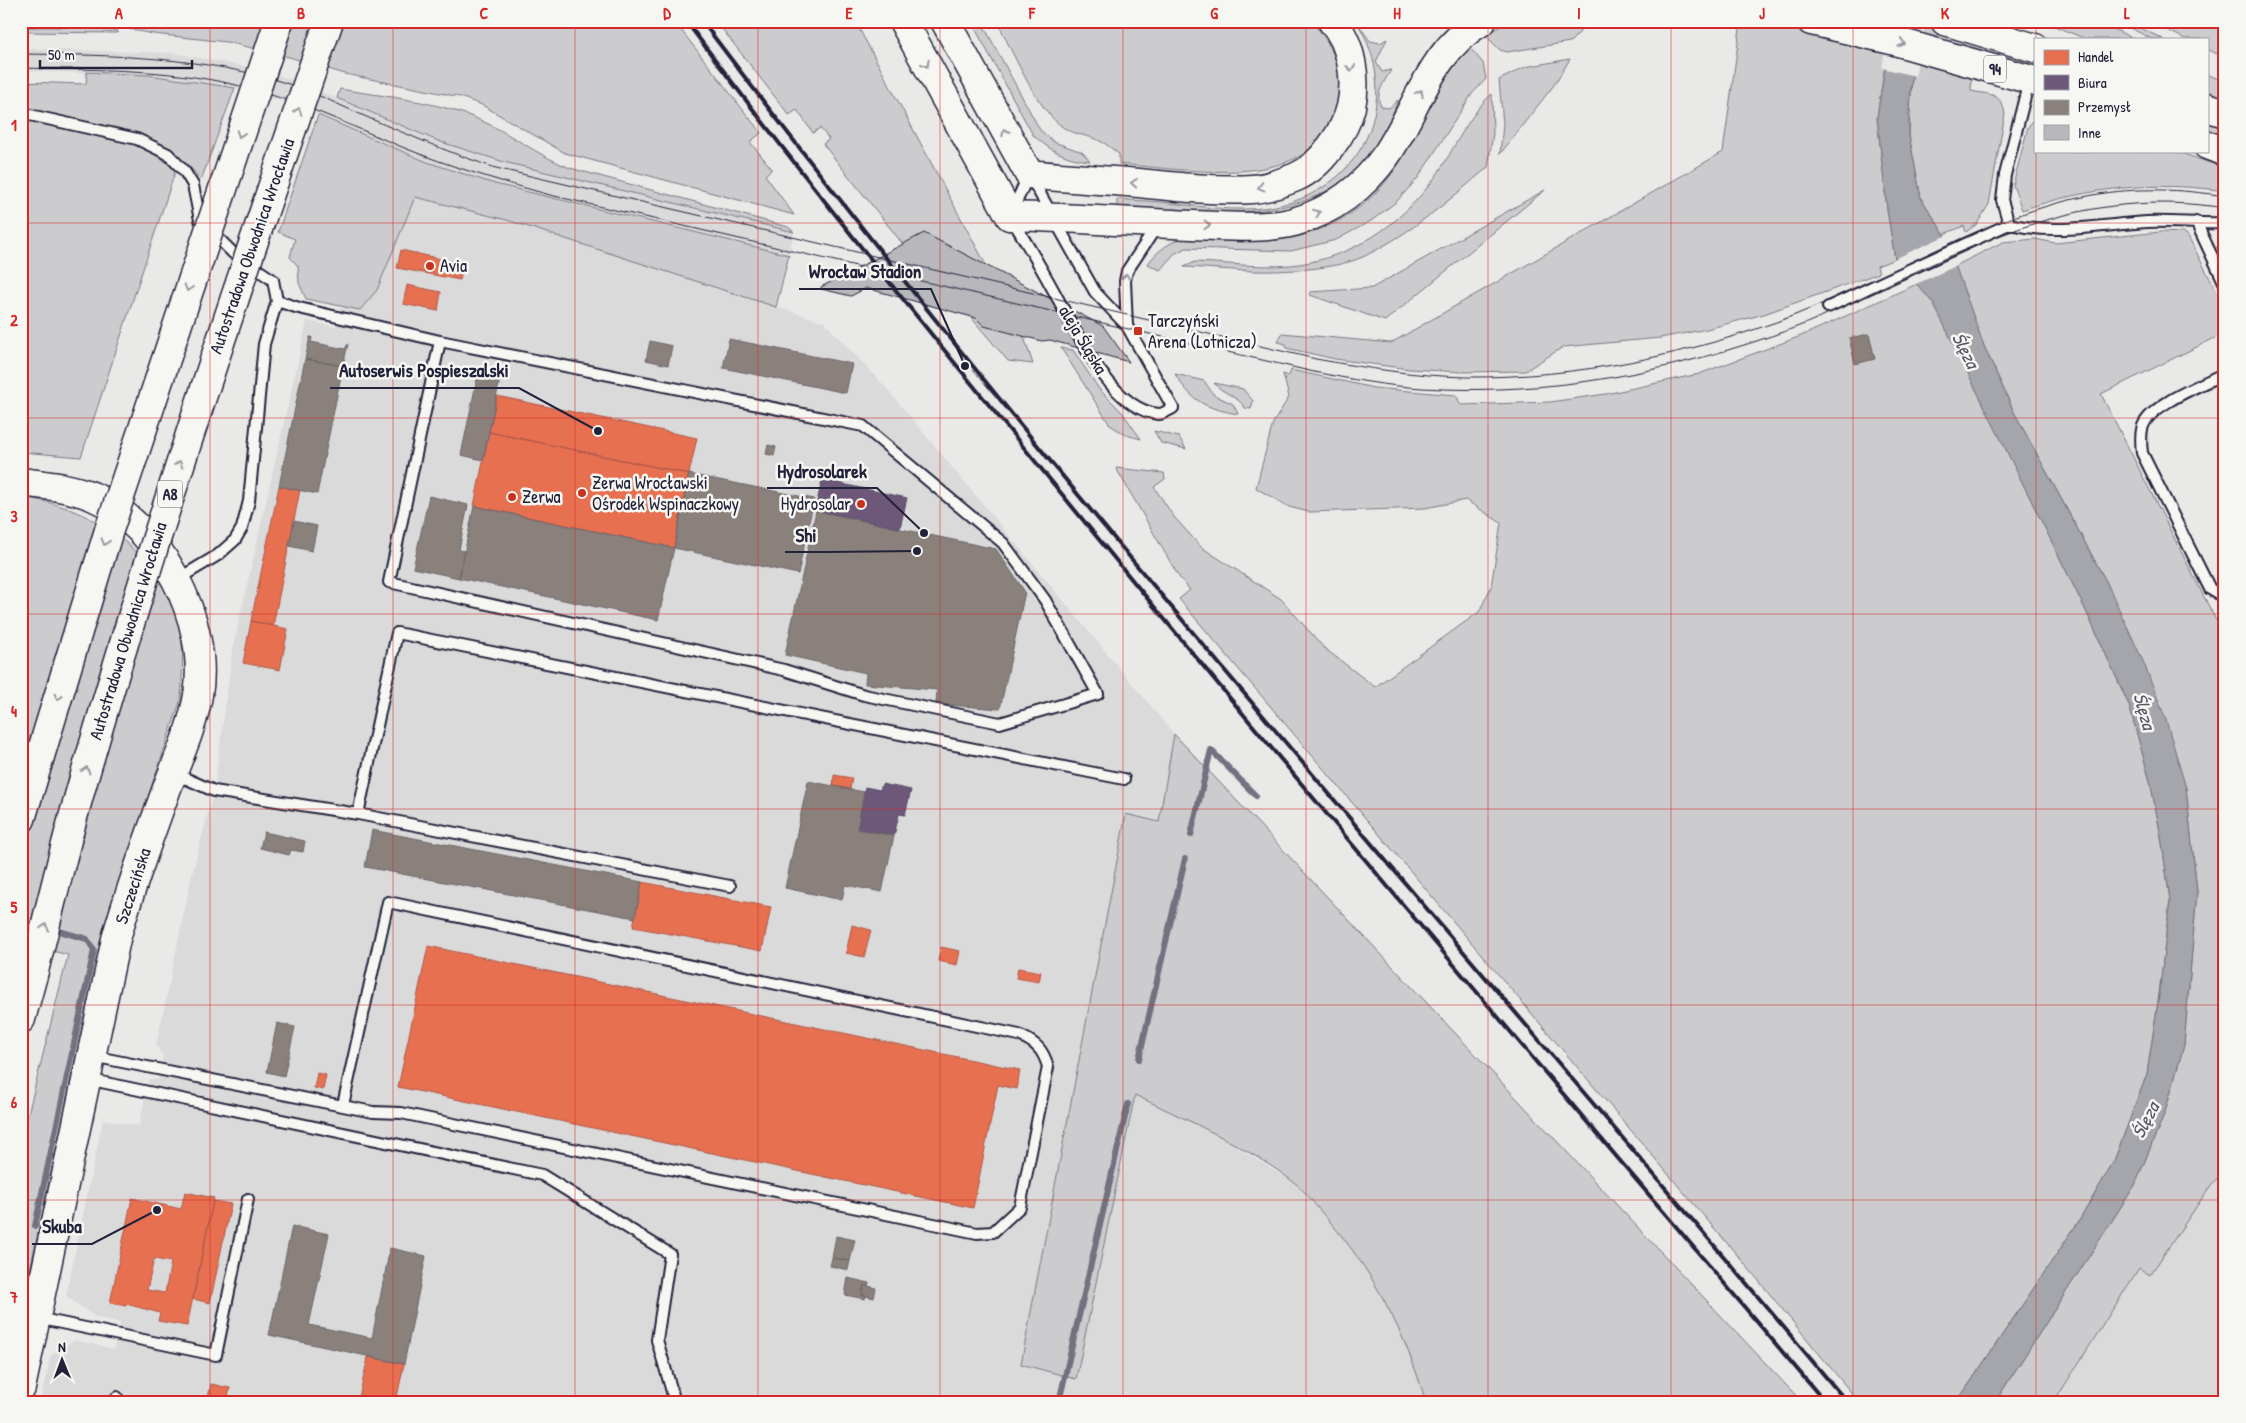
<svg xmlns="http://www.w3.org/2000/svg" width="2246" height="1423" font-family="'Patrick Hand',sans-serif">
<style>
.built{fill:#dadada}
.green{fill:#ccccce;stroke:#777784}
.water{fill:#a5a5ac;stroke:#71717f}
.pier{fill:#e9e9e7}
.shops{fill:#e76f51;stroke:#ac584a;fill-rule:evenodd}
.offices{fill:#6d597a;stroke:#564867}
.industry{fill:#8a817c;stroke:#6b6468}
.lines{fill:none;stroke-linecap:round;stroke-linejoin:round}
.stream{stroke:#71717f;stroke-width:6}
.building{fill:#b8b8bc;stroke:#22223b}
.lane-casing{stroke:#22223b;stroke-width:14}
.secondary-casing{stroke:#22223b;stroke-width:31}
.primary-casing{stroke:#22223b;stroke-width:31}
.highway-casing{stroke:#22223b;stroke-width:31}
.lane{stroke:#f6f6f2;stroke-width:10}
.secondary{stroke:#f6f6f2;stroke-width:28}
.primary{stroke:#f6f6f2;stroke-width:28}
.highway{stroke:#f6f6f2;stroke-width:28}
.tram{stroke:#22223b;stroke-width:1}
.rail{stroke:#22223b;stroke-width:4}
.highway-bridge-casing{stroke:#22223b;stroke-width:31;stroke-linecap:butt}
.highway-bridge{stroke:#f6f6f2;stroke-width:28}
.oneway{stroke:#9797a0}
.grid{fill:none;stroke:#d62828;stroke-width:1;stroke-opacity:0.55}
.poi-dot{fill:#c8321e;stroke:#f6f6f2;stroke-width:2}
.labels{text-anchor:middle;stroke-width:5;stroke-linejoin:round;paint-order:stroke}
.shield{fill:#f6f6f2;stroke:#626272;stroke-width:1}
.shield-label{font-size:16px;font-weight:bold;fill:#22223b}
.street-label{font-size:18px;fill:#22223b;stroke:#f6f6f2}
.poi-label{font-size:18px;fill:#22223b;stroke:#f6f6f2;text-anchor:start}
.water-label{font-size:19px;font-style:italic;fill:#565668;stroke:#f6f6f2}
.leader{fill:none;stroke:#22223b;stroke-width:2}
.callout-dot{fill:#22223b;stroke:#f6f6f2;stroke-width:2}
.callout-label{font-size:19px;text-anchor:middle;font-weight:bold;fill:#22223b;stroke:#f6f6f2;stroke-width:5;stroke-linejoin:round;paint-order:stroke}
.neatline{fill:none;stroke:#d62828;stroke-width:2}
.grid-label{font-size:16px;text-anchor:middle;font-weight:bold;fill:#d62828}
</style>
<rect width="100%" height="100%" fill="#e9e9e7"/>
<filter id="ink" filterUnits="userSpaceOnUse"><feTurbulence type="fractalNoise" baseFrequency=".02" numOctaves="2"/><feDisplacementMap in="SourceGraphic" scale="10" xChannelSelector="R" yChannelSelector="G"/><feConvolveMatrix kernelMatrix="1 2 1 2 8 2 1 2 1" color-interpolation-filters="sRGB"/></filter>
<g filter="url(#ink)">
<path class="built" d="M2205 21H2225V31Z
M21 49 173 53 258 69 293 80 438 141 504 162 794 232 789 255 495 184 427 162 325 117 284 102 235 88 149 75 21 71Z
M372 186 507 220 824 322 888 390 1174 734 1159 822 1126 815 1021 1364 1076 1379 1135 1095 1213 1132 1296 1184 1339 1232 1371 1276 1395 1318 1415 1366 1426 1402H40L51 1355 75 1340 114 1349 120 1323 95 1317 66 1296 103 1119 139 1126 149 1079H158L163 1056 156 1046 193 870 214 791 233 647 307 321 336 327 340 309 343 308Z
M2225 1150V1402H2054L2139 1268Z"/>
<path class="green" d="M90 21H674L761 133 750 142 772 169 765 175 794 215 565 153 482 105 460 97 345 74 289 57 227 42 153 34Z
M716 21H855L1023 334 1033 364 1008 361 970 316 958 313 823 144 829 139 820 128 813 133 797 110 789 115Z
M971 21H981L1040 130 1054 142 1082 152 1090 161C1067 159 1050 151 1033 135Z
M997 21H1311C1333 45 1345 71 1338 104 1319 196 1186 169 1119 164V154C1113 150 1107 144 1100 141 1088 135 1075 135 1064 128 1036 109 1013 52 997 21Z
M1356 21 1370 41 1380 43 1387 39 1376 62 1382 72 1391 70C1385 81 1373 96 1382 107L1389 108 1398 100C1351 235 1231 214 1117 207V199C1137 201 1158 201 1178 204 1236 211 1289 217 1337 177 1353 163 1366 144 1372 123 1382 88 1376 52 1356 21Z
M1508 21H1582L1580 32 1570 42 1507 52 1500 50 1486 36Z
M1741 21H1892L1877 117 1887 209 1895 259 1877 266 1879 273 1764 314 1707 329 1660 338 1563 347 1525 371 1462 372 1409 369 1335 359 1286 348V344L1278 342 1282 333 1391 343 1723 152Z
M1924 21H1975L1974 45 2035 63V67L1973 48 1971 91C1988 95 2001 91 2005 114L1989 204 1977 224 1966 232 1964 226 1944 234 1921 198 1909 135 1912 76Z
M2042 21H2098L2134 39H2086Z
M2116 21H2126L2163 39H2152Z
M2149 21H2205L2225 31V58L2207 49V39H2185Z
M21 27H82L118 31V33L21 32Z
M1470 48 1483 63 1486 79 1472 94 1418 178 1396 202 1371 221 1336 240 1291 251 1186 248 1174 254 1160 270 1148 264C1155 253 1166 245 1177 240 1191 235 1209 239 1223 240 1256 242 1290 242 1321 229 1378 206 1402 164 1428 111 1440 88 1450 66 1470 48Z
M1570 59 1554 85 1500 154 1503 124 1499 80 1525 67Z
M87 72 149 75 235 88 201 180C158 123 85 125 21 108V82L86 84Z
M2207 74 2225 82V99L2207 92Z
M340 89C387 97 439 101 482 121 513 135 539 156 570 168L788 227 794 232 504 162 438 141 337 98Z
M1492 94 1493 133 1488 167C1450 200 1411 233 1365 256 1339 268 1303 270 1275 271 1245 272 1214 268 1184 267L1195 262C1227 263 1259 268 1291 265 1351 259 1401 225 1436 176 1452 153 1471 111 1492 94Z
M318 115 427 162 495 184 789 255 776 307 507 220 415 197 377 290 360 310 306 299 299 283 298 266 290 257 295 239 278 232Z
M2035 118V151H2175L2225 168V191C2155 181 2089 187 2022 210L2013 185 2028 127Z
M21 119 141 145 176 169 81 457 21 452Z
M2207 121 2225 127V138L2207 130Z
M1545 190 1385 321 1310 295V292L1372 288Z
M2160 232 2185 233 2188 236 2225 308V333L2101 394 2225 638V1170L2211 1185 2150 1275 2139 1268 2054 1402H1995L2135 1185 2165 1112 2184 1045 2197 891 2186 788 2107 583 2015 414 1984 346 1955 266 2003 242 2035 239 2055 243Z
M2225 235V266L2218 250V236Z
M1917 284 1933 303 1958 351 2086 611 2129 705 2150 781 2161 836 2170 900 2159 995 2147 1074 2114 1161 2079 1221 1957 1402H1859L1749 1269 1179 599 1190 590 1179 577 1116 468 1164 473 1165 479 1154 487 1174 517 1201 547 1281 599 1324 648 1375 687 1479 612 1491 587 1501 523 1466 500 1425 508 1309 512 1289 507 1256 488 1273 423 1289 397 1283 374 1289 376 1291 370 1374 388 1456 395 1461 405 1550 402 1606 394 1699 374 1801 336Z
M1061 348 1073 350 1099 389 1122 412 1141 439 1126 435 1110 425Z
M1175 374 1204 381 1214 395 1233 404 1238 414C1206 408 1193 403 1175 374Z
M1214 383 1243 389 1253 401 1251 409 1245 408C1237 395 1223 394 1214 383Z
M1154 431 1179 437 1186 449 1161 443Z
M21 497C95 506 167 558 181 635 184 656 182 678 181 699L117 890 96 963 21 1312V1142L68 955 21 943Z
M1174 734 1802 1402H1426C1405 1332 1372 1268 1323 1214 1314 1204 1305 1191 1295 1183 1247 1146 1189 1121 1135 1095L1076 1379 1021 1364 1126 814 1159 822Z"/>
<path class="water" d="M1892 21H1924L1912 76 1909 114V135L1921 198 1944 234 1984 346 2015 414 2107 583 2143 661 2166 720 2186 788 2197 891 2184 1045 2165 1112 2135 1185 1995 1402H1957L2079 1221 2114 1161 2147 1074 2159 995 2170 900 2161 836 2150 781 2129 705 2086 611 1933 303 1895 259 1887 209 1877 117Z"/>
<path class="pier" d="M1890 21H1926L1915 76 1882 68Z
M1947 235 1958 265 1914 285 1892 260Z"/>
<path class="shops" d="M401 250 464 264 460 280 397 268Z
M407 285 441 292 438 311 403 304Z
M497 396 697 438 689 474 489 432Z
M489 432 689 474 674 548 474 506Z
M279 486 300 490 273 626 251 621Z
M251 621 288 629 280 670 243 663Z
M834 775 852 778 850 789 833 786Z
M642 882 771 907 762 951 633 927Z
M852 925 871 930 864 957 846 953Z
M428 946 1020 1070 1017 1089 998 1085 973 1208 398 1087Z
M941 947 960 951 957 965 938 961Z
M1018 968 1041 972 1039 982 1016 978Z
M317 1073 326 1075 323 1090 314 1088Z
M185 1192 214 1198 187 1326 158 1321 160 1313 126 1304V1306L110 1303 132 1198 181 1209ZM154 1259 171 1262 165 1293 147 1290Z
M213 1201 231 1204 210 1303 193 1299Z
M368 1357 404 1364 396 1402H358Z
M211 1384 230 1388 227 1402H207Z"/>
<path class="offices" d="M823 476 834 478 833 482 907 498 900 528 815 510Z
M882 784 911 790 905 815 899 814 894 836 857 829 865 787 880 790Z"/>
<path class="industry" d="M1869 334 1875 359 1855 364 1849 338Z
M310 337H312L311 342 345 349 348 344 343 366 305 359Z
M729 339 852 364 846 393 723 368Z
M650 341 672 346 668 365 646 360Z
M305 359 343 366 317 494 279 486Z
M478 374 500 379 483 460 461 455Z
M768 445 776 447 774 456 766 454Z
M689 474 814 499 798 574 674 548Z
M429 496 468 505 459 550 465 551 459 578 413 568Z
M474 506 674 548 658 620 459 578Z
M816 511 996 549 1025 592 1000 709 936 704 937 690 865 684 866 673 785 655Z
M294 521 317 526 312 551 289 546Z
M808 781 864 792 857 829 894 836 882 892 845 885 842 900 785 888Z
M372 830 642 882 635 918 365 867Z
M264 832 305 841 303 852 291 850 289 855 260 848Z
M277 1023 295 1027 284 1076 267 1072Z
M292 1226 329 1234 309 1325 372 1338 390 1248 426 1256 404 1364 269 1335Z
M836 1236 855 1240 850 1261 832 1258Z
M832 1258 850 1261 848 1270 830 1266Z
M848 1278 869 1283 868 1286 864 1285 862 1295 866 1296 865 1299 845 1295Z
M864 1285 876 1288 874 1298 862 1295Z"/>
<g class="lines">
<path class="stream" d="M1191 835 1211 750 1256 796
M21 921 39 926
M1139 1059 1185 859
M35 1226 94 950 87 939 52 929
M1059 1402 1128 1104"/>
</g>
<path class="building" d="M23 23H35V26H22Z
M924 233 1103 326 1129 362 1050 340 1042 341 984 326 976 318 866 288 851 296 821 289V287Z"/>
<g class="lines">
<defs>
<path id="lane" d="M21 113 137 139 168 154 185 172 193 185 200 220 233 253 273 280 277 301 264 344 249 501 242 528 235 540 218 555 178 579
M1029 174 1095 292 1127 326 1173 408C1169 410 1163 414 1159 414 1110 411 1072 323 1051 286 1038 262 1024 239 1010 216Z
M2196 222 2225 284
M2009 224 2002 200 2005 175 2029 81
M277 301 299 308 440 341 863 426 1003 543 1045 600 1098 694 1000 723 864 695 784 670 389 582 440 341
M1828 307 2009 224C2056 235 2100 225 2147 222 2173 221 2199 224 2225 223
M1127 326 1125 281 1127 271 1157 226
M2225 373C2204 384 2151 404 2143 426 2140 434 2141 444 2142 453L2210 589 2225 598
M173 776 187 779 214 791 358 814 730 886
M358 814 397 633 1124 779
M92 1056 373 1112 401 1113 977 1233 993 1232 1020 1207 1048 1067C1043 1049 1036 1043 1019 1035L388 902 343 1105
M87 1079 542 1175 670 1254 657 1340 675 1402
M37 1318 216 1355 248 1199
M116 1402 117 1397"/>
<path id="secondary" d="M903 21 1010 216
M945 21 1029 174
M21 482C45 485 69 487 92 496 161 525 210 621 198 695 193 727 178 758 167 788 149 838 130 888 116 939L21 1388"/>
<path id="primary" d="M1811 21 1895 41 2035 81
M1945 21 2035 48
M2207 107 2225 113
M2207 145 2225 152
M1029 174C1065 178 1102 180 1139 183 1176 187 1215 191 1252 189 1266 188 1284 182 1296 177 1320 167 1345 132 1351 107 1357 80 1352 43 1332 21
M1010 216C1071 218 1131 222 1192 225 1225 226 1261 230 1294 222 1332 211 1364 187 1387 154 1418 108 1430 51 1482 21"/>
<path id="highway" d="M21 819 38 763
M21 1019 33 975"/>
</defs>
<use href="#lane" class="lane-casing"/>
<use href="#secondary" class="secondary-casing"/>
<use href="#primary" class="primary-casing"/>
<use href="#highway" class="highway-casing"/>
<use href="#lane" class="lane"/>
<use href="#secondary" class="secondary"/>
<use href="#primary" class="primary"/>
<use href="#highway" class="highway"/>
<path class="tram" d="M21 54C112 55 204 56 292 85 318 94 343 107 369 118 411 136 452 154 496 168L1316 359C1366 368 1415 376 1466 377 1577 378 1691 355 1795 315 1894 276 1987 214 2093 195 2136 187 2181 189 2225 196
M21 68C94 70 165 68 236 85 294 99 347 124 402 147 451 167 500 181 550 195L1314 372C1350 379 1386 386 1422 388 1550 396 1674 372 1794 328 1826 316 1857 299 1889 284 2003 231 2095 188 2225 208"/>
<path class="rail" d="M686 21C806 182 934 338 1061 493 1311 800 1569 1100 1825 1402
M702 21C1063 498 1462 945 1847 1402"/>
<defs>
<path id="highway-bridge" d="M38 763 109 530 279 21
M33 975C49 912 64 848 82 785 156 528 242 274 329 21"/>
</defs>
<use href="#highway-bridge" class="highway-bridge-casing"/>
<use href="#highway-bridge" class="highway-bridge"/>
</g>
<defs><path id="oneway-chevron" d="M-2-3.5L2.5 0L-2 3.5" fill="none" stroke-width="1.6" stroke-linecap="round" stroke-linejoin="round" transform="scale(1.25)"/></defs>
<g class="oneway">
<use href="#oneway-chevron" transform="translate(1902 43) rotate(16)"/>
<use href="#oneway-chevron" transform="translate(926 64) rotate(62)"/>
<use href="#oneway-chevron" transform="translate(1351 68) rotate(84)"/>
<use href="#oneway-chevron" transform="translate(1420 93) rotate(-62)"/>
<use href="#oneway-chevron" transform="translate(298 111) rotate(-71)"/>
<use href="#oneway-chevron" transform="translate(1005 132) rotate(-119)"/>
<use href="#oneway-chevron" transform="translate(240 134) rotate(109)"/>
<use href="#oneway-chevron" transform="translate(1134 183) rotate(-175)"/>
<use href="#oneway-chevron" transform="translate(1261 187) rotate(165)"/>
<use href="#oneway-chevron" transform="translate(1317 213) rotate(-21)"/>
<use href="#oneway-chevron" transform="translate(1207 225) rotate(2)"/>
<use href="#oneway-chevron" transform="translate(1126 277) rotate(-81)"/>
<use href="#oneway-chevron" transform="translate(188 288) rotate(108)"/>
<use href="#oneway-chevron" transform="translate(179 464) rotate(-72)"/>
<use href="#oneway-chevron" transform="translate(105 542) rotate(107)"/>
<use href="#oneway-chevron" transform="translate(58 697) rotate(107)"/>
<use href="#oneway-chevron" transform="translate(86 770) rotate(-73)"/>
<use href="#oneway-chevron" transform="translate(45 927) rotate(-75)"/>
</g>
</g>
<path class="grid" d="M210 21V1402M393 21V1402M575 21V1402M758 21V1402M940 21V1402M1123 21V1402M1306 21V1402M1488 21V1402M1671 21V1402M1853 21V1402M2036 21V39M2036 151V1402M21 223H2225M21 418H2225M21 614H2225M21 809H2225M21 1005H2225M21 1200H2225"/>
<g class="poi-dot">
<circle cx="430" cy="266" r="5"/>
<rect x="1133" y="326" width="10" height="10" rx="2.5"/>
<circle cx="582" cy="493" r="5"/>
<circle cx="512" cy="497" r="5"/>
<circle cx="861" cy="504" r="5"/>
</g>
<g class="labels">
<g class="shield">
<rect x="1984" y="55.5" width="22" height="27" rx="4"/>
<rect x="157.5" y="480.5" width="25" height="27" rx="4"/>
</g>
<g class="shield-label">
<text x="1995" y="75">94</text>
<text x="170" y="500">A8</text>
</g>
<g class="street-label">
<text transform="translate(252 246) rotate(-71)" y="6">Autostradowa Obwodnica Wrocławia</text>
<text transform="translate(1083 340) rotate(59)" y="6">aleja Śląska</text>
<text transform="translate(128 631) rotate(-73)" y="6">Autostradowa Obwodnica Wrocławia</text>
<text transform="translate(133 886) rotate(-72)" y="6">Szczecińska</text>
</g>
<g class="poi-label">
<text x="440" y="272">Avia</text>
<text x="1148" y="327">Tarczyński<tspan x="1148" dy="21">Arena (Lotnicza)</tspan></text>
<text x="592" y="489">Zerwa Wrocławski<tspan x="592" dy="21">Ośrodek Wspinaczkowy</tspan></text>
<text x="522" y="503">Zerwa</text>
<text x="851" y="510" text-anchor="end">Hydrosolar</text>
</g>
<g class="water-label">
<text transform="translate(1966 350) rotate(63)" y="7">Ślęza</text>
<text transform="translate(2145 711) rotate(74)" y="7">Ślęza</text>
<text transform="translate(2145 1120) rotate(-63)" y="7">Ślęza</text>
</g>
</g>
<path class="leader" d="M965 366L931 289H799M598 431L519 388H330M924 533L877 488H767M917 551L826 552H785M157 1210L92 1244H32"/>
<g class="callout-dot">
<circle cx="965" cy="366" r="5"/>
<circle cx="598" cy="431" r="5"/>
<circle cx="924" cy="533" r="5"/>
<circle cx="917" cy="551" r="5"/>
<circle cx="157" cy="1210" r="5"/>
</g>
<g class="callout-label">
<text x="865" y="278">Wrocław Stadion</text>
<text x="424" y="377">Autoserwis Pospieszalski</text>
<text x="822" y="478">Hydrosolarek</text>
<text x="806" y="542">Shi</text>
<text x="62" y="1233">Skuba</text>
</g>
<rect width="2246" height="1423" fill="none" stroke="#f6f6f2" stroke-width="55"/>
<rect x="2034" y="38" width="175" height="115" fill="#f6f6f2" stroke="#a1a1a9"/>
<rect x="2044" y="50" width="25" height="15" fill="#e76f51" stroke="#a1a1a9"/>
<text x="2078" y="62" font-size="15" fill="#22223b">Handel</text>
<rect x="2044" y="75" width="25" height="15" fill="#6d597a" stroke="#a1a1a9"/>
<text x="2078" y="88" font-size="15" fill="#22223b">Biura</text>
<rect x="2044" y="100" width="25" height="15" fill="#8a817c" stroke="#a1a1a9"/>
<text x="2078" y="112" font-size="15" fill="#22223b">Przemysł</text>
<rect x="2044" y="125" width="25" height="15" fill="#b8b8bc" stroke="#a1a1a9"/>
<text x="2078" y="138" font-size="15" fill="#22223b">Inne</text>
<g transform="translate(62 1360) rotate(359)" stroke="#f6f6f2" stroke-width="4" paint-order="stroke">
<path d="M0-4L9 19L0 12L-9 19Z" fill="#22223b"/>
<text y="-8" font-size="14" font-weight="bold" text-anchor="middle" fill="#22223b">N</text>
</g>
<path d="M40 60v8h152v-8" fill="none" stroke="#22223b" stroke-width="2.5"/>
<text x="48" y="60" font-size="15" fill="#22223b" stroke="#f6f6f2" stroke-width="4" paint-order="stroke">50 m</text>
<rect x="28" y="28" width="2190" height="1368" class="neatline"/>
<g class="grid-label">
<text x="119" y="19">A</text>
<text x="301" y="19">B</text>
<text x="484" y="19">C</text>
<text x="667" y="19">D</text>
<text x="849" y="19">E</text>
<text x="1032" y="19">F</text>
<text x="1214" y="19">G</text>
<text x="1397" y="19">H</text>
<text x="1579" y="19">I</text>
<text x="1762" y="19">J</text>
<text x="1945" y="19">K</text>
<text x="2127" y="19">L</text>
<text x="14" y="131">1</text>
<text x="14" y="326">2</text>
<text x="14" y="522">3</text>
<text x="14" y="717">4</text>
<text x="14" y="913">5</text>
<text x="14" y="1108">6</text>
<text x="14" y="1303">7</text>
</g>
</svg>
